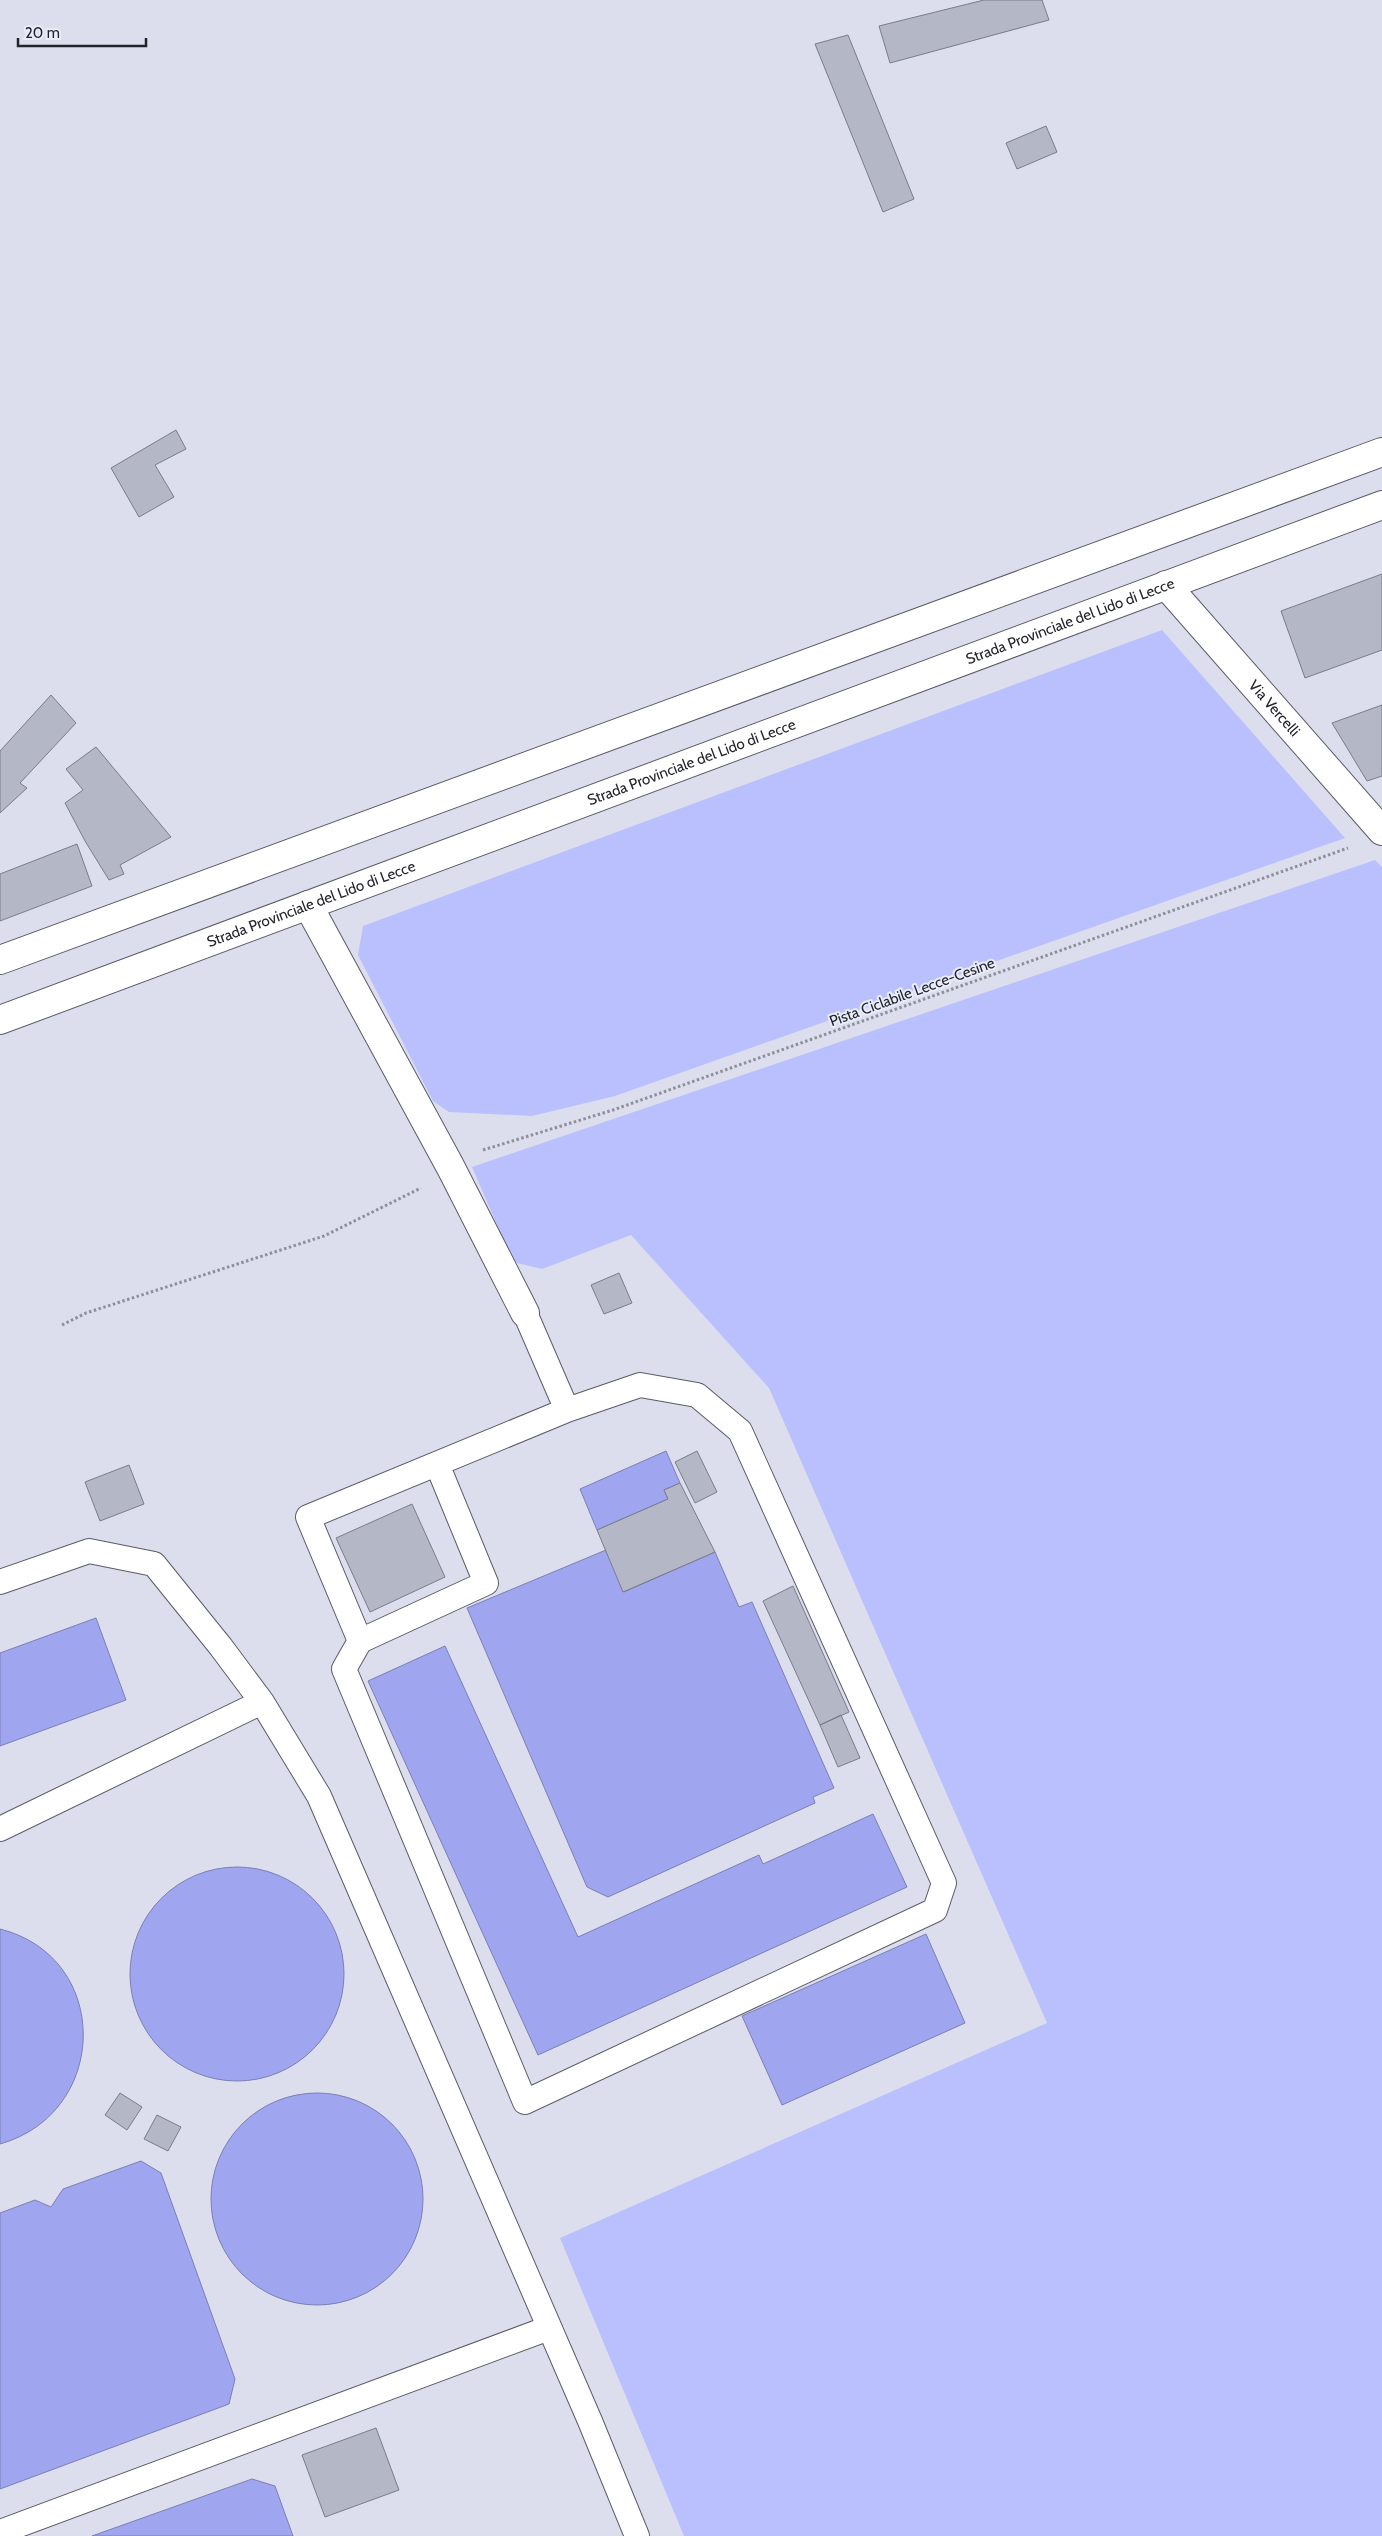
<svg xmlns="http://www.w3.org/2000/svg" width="1382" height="2536" font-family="Cabin,sans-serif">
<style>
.green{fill:#b9c0fd}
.water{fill:#9fa6ef;stroke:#7a7fb4}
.building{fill:#b4b7c5;stroke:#7a7c89}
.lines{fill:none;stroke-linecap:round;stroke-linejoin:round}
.service-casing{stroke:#5a5b68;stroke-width:26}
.minor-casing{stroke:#5a5b68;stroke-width:30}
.secondary-casing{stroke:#5a5b68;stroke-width:30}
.path{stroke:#8d8f99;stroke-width:3;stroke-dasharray:2.5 2.5;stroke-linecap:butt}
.service{stroke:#fff;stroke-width:24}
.minor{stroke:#fff;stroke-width:28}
.secondary{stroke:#fff;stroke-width:28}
.labels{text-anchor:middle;stroke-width:4;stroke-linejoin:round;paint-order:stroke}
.street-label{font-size:15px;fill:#232429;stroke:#e9ecfa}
</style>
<rect width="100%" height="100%" fill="#dcdeed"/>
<path class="green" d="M1162 630 1345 838 615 1096 532 1116 449 1112 433 1101 358 955 363 926Z
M1375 860 1382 867V2536H684L560 2238 1047 2023 769 1388 631 1235 542 1269 513 1262 472 1167Z"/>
<path class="water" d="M666 1451 680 1483 664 1490 668 1499 597 1530 580 1489Z
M606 1550 624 1592 715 1552 739 1607 752 1602 834 1788 813 1797 815 1803 608 1897 587 1887 467 1608Z
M96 1618 126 1700 0 1746V1653Z
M445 1646 578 1937 759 1855 763 1864 873 1814 907 1887 538 2055 368 1681Z
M130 1974a107 107 0 1 1 214 0a107 107 0 1 1-214 0Z
M0 1929C112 1957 110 2113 0 2144Z
M926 1934 965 2023 782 2105 742 2016Z
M211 2199a106 106 0 1 1 212 0a106 106 0 1 1-212 0Z
M141 2161 161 2173 235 2379 229 2404 0 2489V2213L35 2200 51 2207 63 2189Z
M252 2479 275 2486 293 2536H92Z"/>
<path class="building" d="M984 0H1042L1049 20 890 63 879 26Z
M848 35 914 199 883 212 815 44Z
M1046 126 1057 152 1017 169 1006 143Z
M176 430 186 449 155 465 174 497 139 517 111 468Z
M1382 574V650L1305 678 1281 611Z
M51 695 76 723 20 783 27 788 0 813V751Z
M1382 705V776L1367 781 1332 723Z
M96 747 171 837 120 865 124 874 109 880 85 841 65 803 83 790 66 769Z
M77 844 92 886 0 921V874Z
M619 1273 632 1303 604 1314 591 1285Z
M697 1451 717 1492 695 1503 675 1462Z
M129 1465 144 1504 100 1521 85 1482Z
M680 1483 715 1552 623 1592 597 1530 668 1499 664 1490Z
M412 1504 445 1577 370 1612 336 1538Z
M793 1586 849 1712 820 1725 763 1601Z
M841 1715 860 1758 838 1767 820 1725Z
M120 2093 142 2107 127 2130 105 2115Z
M157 2115 181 2127 168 2151 144 2139Z
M376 2428 399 2490 325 2517 302 2455Z"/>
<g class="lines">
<defs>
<path id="service" d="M525 1313 567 1410 308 1517 360 1641 344 1669 525 2102 935 1910 944 1883 740 1431 697 1395 640 1385 567 1410
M0 1582 89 1551 154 1564 221 1647 262 1702 319 1796 590 2421 637 2536
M360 1641 486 1583 437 1464
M0 1829 262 1702
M0 2532 549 2328"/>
<g id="minor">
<path id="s1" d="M1166 585 1382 831"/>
<path d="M308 905 450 1166 525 1313"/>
</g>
<g id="secondary">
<path d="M0 960 1382 452"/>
<path id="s2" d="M0 1020 1382 505"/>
</g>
</defs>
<use href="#service" class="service-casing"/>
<use href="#minor" class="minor-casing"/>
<use href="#secondary" class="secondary-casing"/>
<path class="path" d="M483 1150 613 1110 1348 848
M62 1325 86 1313 324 1236 421 1188"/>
<use href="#service" class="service"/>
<use href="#minor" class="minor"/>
<use href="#secondary" class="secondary"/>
</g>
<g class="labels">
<g class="street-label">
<text dy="5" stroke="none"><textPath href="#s2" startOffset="1142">Strada Provinciale del Lido di Lecce</textPath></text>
<text dy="5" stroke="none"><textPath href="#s1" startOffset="164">Via Vercelli</textPath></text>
<text dy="5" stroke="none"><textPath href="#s2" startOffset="738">Strada Provinciale del Lido di Lecce</textPath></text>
<text dy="5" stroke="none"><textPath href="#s2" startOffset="332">Strada Provinciale del Lido di Lecce</textPath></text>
<text transform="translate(912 992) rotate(-20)" y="5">Pista Ciclabile Lecce-Cesine</text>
</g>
</g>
<path d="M18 38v8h128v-8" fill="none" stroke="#232429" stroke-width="2.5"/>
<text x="25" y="38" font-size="15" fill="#232429" stroke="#e9ecfa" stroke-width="4" paint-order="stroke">20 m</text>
</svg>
